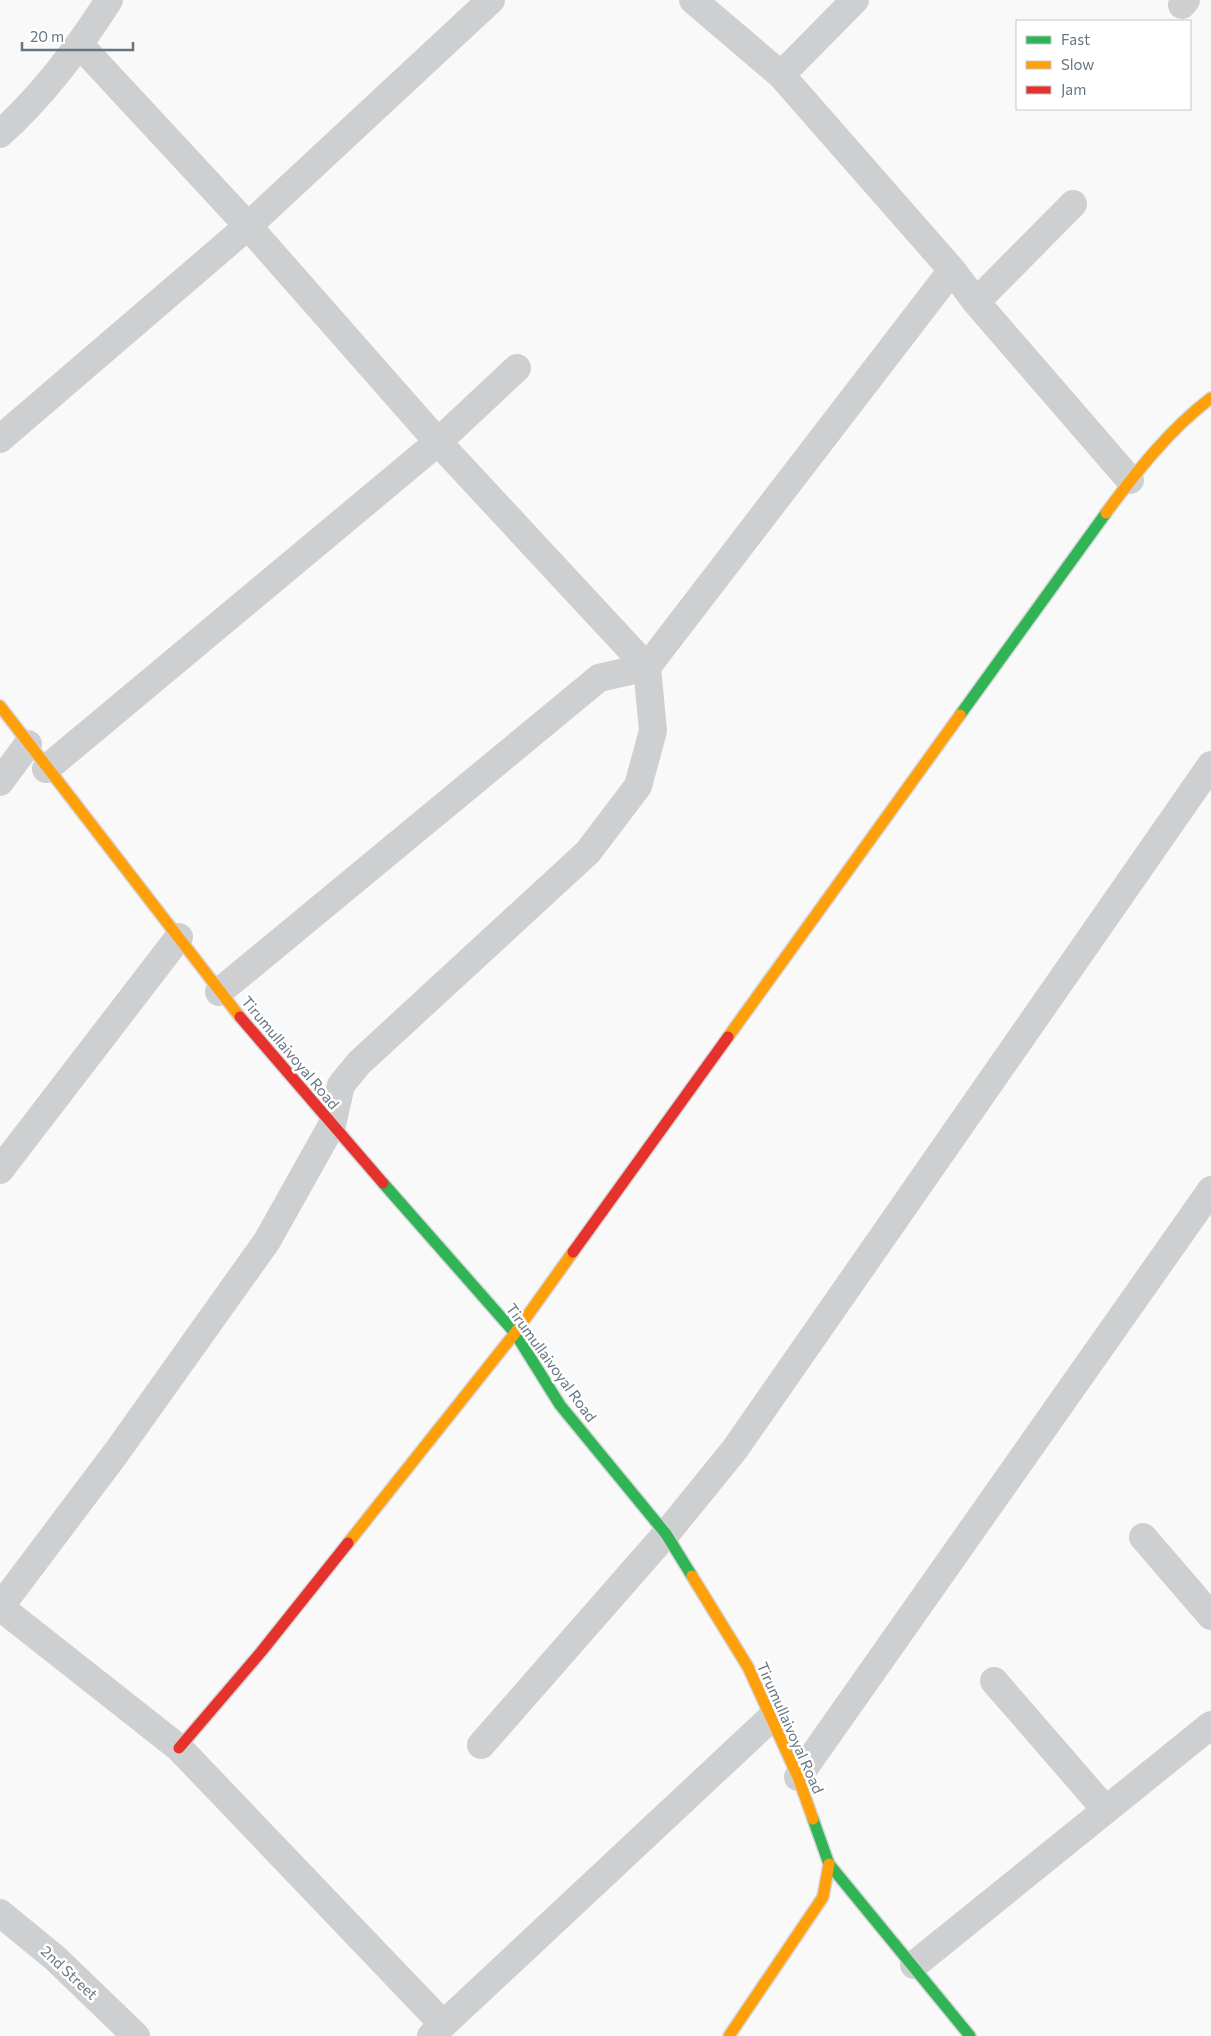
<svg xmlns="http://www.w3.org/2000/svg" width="1211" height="2036" font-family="Commissioner,sans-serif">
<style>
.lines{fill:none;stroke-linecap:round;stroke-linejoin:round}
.fast-casing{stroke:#d5d6d7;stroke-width:14}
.slow-casing{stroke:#d5d6d7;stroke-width:14}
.jam-casing{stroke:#d5d6d7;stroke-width:14}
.street{stroke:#cecfd0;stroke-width:28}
.fast{stroke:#30b455;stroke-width:11}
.slow{stroke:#ff9f0a;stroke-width:11}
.jam{stroke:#e5322d;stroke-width:11}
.labels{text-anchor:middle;stroke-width:5;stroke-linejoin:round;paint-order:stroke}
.street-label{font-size:15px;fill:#657683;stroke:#fff}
</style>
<rect width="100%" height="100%" fill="#f9f9f9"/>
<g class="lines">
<defs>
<path id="fast" d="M960 715 1106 513
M383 1183 515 1333 560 1405 666 1534 692 1576
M813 1819 829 1864 970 2036"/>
<path id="slow" d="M1106 513C1136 472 1170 429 1211 398
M0 706 240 1017
M728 1037 960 715
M348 1543 515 1333 573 1252
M692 1576 748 1667 798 1777 813 1819
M729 2036 823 1897 829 1864"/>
<path id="jam" d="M240 1017 383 1183
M573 1252 728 1037
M179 1748 261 1652 348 1543"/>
</defs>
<use href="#fast" class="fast-casing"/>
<use href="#slow" class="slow-casing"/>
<use href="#jam" class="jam-casing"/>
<path class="street" d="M693 0 781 75 855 0
M1182 5 1186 0
M781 75 952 270 976 302 1130 480
M0 134C43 95 78 49 109 0
M976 302 1073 204
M0 439 248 226 491 0
M46 769 438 442 248 226 80 45
M0 782 28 744
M219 992 599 678 647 667 952 270
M0 1170 179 937
M1143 1537 1211 1616
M0 1607 116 1453 267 1241 332 1125 341 1085 359 1063 588 852 638 786 653 731 647 667 438 442 517 368
M0 1607 179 1748 442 2023
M994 1681 1105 1809
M481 1745 666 1534 735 1449 1211 765
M798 1777 1211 1190
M0 1913 55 1958 136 2036
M914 1965 1211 1725
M431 2036 772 1717"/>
<use href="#fast" class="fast"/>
<use href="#slow" class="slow"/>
<use href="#jam" class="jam"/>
</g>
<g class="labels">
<g class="street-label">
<text transform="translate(290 1053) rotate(50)" y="5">Tirumullaivoyal Road</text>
<text transform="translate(551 1363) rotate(54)" y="5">Tirumullaivoyal Road</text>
<text transform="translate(790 1728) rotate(66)" y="5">Tirumullaivoyal Road</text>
<text transform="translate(69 1973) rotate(43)" y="5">2nd Street</text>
</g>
</g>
<rect x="1016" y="20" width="175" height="90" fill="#ffffff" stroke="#c1c8cd"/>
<rect x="1026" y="36" width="25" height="8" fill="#30b455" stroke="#c1c8cd"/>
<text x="1061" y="45" font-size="15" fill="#657683">Fast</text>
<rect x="1026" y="61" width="25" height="8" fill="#ff9f0a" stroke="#c1c8cd"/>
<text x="1061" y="70" font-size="15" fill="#657683">Slow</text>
<rect x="1026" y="86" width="25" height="8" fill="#e5322d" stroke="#c1c8cd"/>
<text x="1061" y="95" font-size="15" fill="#657683">Jam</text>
<path d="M22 42v8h111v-8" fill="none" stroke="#657683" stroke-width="2.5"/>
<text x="30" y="42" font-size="15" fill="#657683" stroke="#ffffff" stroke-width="4" paint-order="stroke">20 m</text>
</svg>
